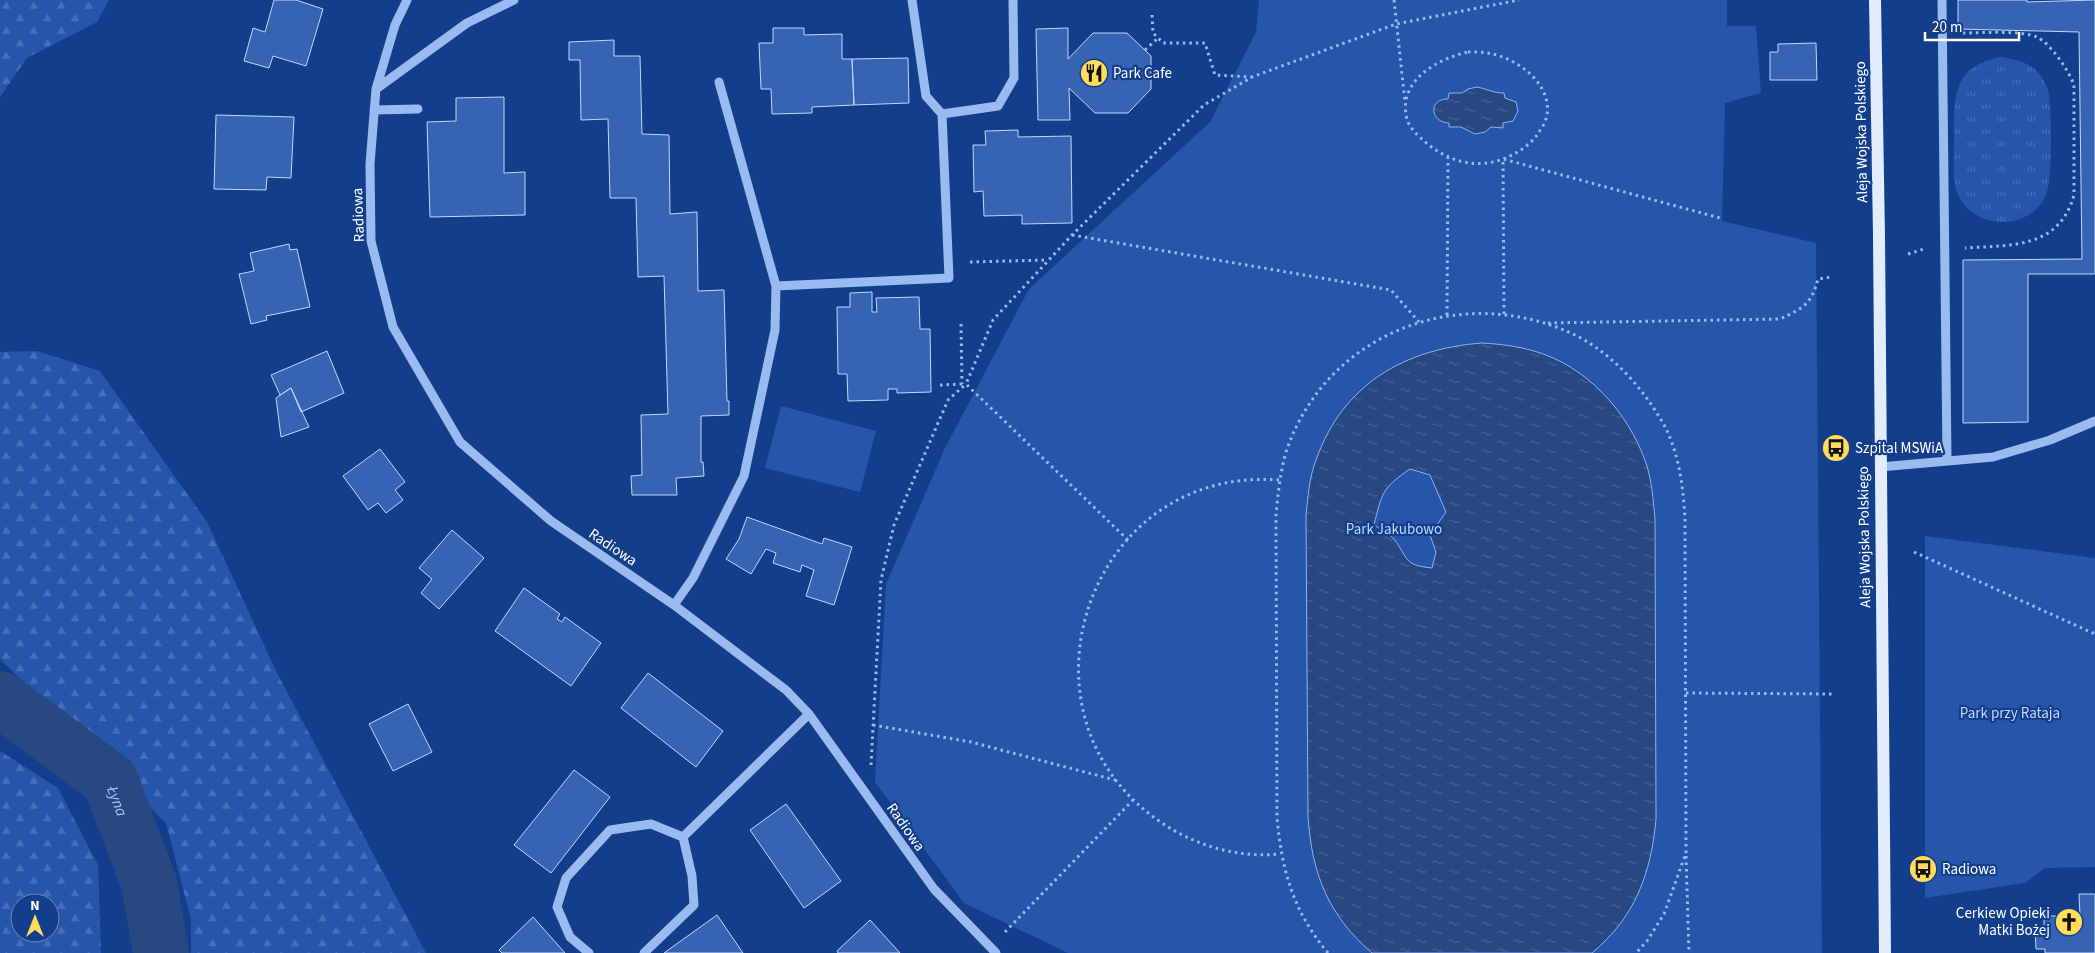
<svg xmlns="http://www.w3.org/2000/svg" width="2095" height="953" font-family="'Source Sans 3',sans-serif">
<style>
.grass{fill:url(#grass-tufts)}
.forest{fill:url(#forest-firs);fill-rule:evenodd}
.green{fill:#2556aa}
.water{fill:url(#water-ripples);stroke:#8cb4f4;fill-rule:evenodd}
.lines{fill:none;stroke-linecap:round;stroke-linejoin:round}
.river{stroke:#284881;stroke-width:56}
.building{fill:#3764b2;stroke:#c1d7fc}
.path{stroke:#9abbf0;stroke-width:3;stroke-dasharray:2.5 4;stroke-linecap:butt}
.minor{stroke:#9abbf0;stroke-width:9}
.major{stroke:#e3ecff;stroke-width:12}
.labels{text-anchor:middle;stroke-width:4.5;stroke-linejoin:round;paint-order:stroke}
.poi-label{font-size:15px;fill:#fff;stroke:#133e8b;text-anchor:start}
.street-label{font-size:15px;fill:#fff;stroke:#133e8b}
.park-label{font-size:15px;fill:#c1d7fc;stroke:#133e8b}
.water-label{font-size:16px;font-style:italic;fill:#a6c5f8;stroke:#133e8b}
</style>
<defs>
<pattern id="grass-tufts" width="24" height="20" patternUnits="userSpaceOnUse" patternTransform="scale(1.25)"><rect width="24" height="20" fill="#2556aa"/><path d="M3 7l-1-3M5 7V3M7 7l1-3M15 17l-1-3M17 17v-4M19 17l1-3" fill="none" stroke="#466fb7"/></pattern>
<pattern id="forest-firs" width="22" height="20" patternUnits="userSpaceOnUse" patternTransform="scale(1.25)"><rect width="22" height="20" fill="#2556aa"/><path d="M5 1l3.5 6h-7zM16 11l3.5 6h-7z" fill="#466fb7"/></pattern>
<pattern id="water-ripples" width="26" height="14" patternUnits="userSpaceOnUse" patternTransform="scale(1.25)"><rect width="26" height="14" fill="#284881"/><path d="M2 4q2-2 4 0t4 0M15 11q2-2 4 0t4 0" fill="none" stroke="#486394"/></pattern>
</defs>
<rect width="100%" height="100%" fill="#133e8b"/>
<path class="grass" d="M2001 57C2016 59 2031 63 2041 76 2043 80 2046 85 2048 90 2052 105 2052 172 2048 188 2047 193 2044 198 2042 202 2021 233 1968 227 1956 190 1952 175 1954 157 1954 141 1954 99 1951 66 2001 57Z"/>
<path class="forest" d="M0 0H109L97 22 27 58 0 97Z
M37 351 100 371 207 522 277 673 426 953H191V919L166 823 0 659V352Z
M0 751 58 788 98 865 101 953H0ZM20 903H50V933H20Z"/>
<path class="green" d="M1259 0H1727V26H1756L1761 93 1725 103 1722 221 1816 243 1822 953H1068L964 903 875 782 886 584 945 448 1029 289 1210 122 1256 32Z
M781 406 876 431 860 492 765 468Z
M1925 536 2095 558V867L2045 868 2025 883 1925 898Z"/>
<path class="water" d="M1477 87C1487 89 1493 93 1504 93L1505 98 1516 102 1518 111 1513 121 1503 123V128L1491 127 1485 132 1475 134 1461 127H1449V123C1431 123 1427 99 1448 99L1449 93H1462L1468 89Z
M1482 343C1499 344 1517 346 1534 351 1587 366 1628 412 1646 463 1652 481 1653 500 1655 519L1656 819C1651 874 1635 917 1592 953H1372C1328 915 1312 874 1308 817L1306 516C1308 497 1309 478 1316 460 1343 384 1404 349 1482 343ZM1410 469 1430 475 1446 512 1430 535 1436 552 1432 568C1403 565 1409 559 1394 539 1389 533 1380 529 1374 525 1382 493 1382 488 1410 469Z"/>
<g class="lines">
<path class="river" id="s1" d="M0 699 110 780 149 883 161 953"/>
</g>
<path class="building" d="M274 0H296L323 9 306 66 273 56 269 68 244 61 253 28 265 32Z
M1958 0H2027V2L2095 0V274H2028V422L1963 423V260L2082 259 2079 32 1958 29Z
M773 28H804V35L842 34V59H852L854 105 812 107V113L772 114 771 89H761L759 43H773Z
M1068 28V59L1093 33H1127L1151 56V89L1128 113H1095L1069 88 1070 120H1038L1036 29Z
M614 40V56H640L642 134 669 135 670 214 697 212 698 291 724 290 727 401H729V415L701 416V462H703L704 476 676 478 677 495H632L631 476 642 475 641 415 668 414 664 276 638 277 636 198H610L608 119 581 120 580 60H569V42Z
M1816 43 1817 80H1770V52H1778V44Z
M908 58 909 103 854 105 852 59Z
M504 97V173L525 172V215L430 217 427 122 456 121V98Z
M216 115 294 117 291 178 267 177 266 190 214 189Z
M1018 130V137L1071 136 1072 223 1022 224V215L984 216 983 191 974 192 973 145H986L985 131Z
M289 244 290 250 297 249 310 307 266 316 267 320 251 324 239 274 254 271 250 253Z
M872 292V312H877L876 298 919 297 920 329H930L931 392 897 393V389H888V400L848 401 847 374H838L837 307H850V293Z
M327 351 344 393 301 412 291 388 280 395 271 375Z
M291 388 309 427 281 437 276 398Z
M380 449 405 482 395 490 403 500 386 513 378 503 368 510 343 476Z
M747 517 822 544 824 538 852 547 834 605 806 596 814 570 802 565 800 572 773 563 776 553 766 549 751 574 726 559 739 539Z
M452 530 484 558 439 609 421 593 432 579 419 568Z
M524 588 560 614 557 619 562 622 565 617 601 643 571 686 495 631Z
M648 673 723 731 696 767 621 708Z
M408 704 432 752 393 771 369 724Z
M574 770 610 797 551 873 514 845Z
M786 804 841 881 804 908 750 830Z
M2079 894H2095V953H2045V949H2036L2035 928H2044V914H2048V916H2063L2062 914H2065L2066 916H2080Z
M717 915 743 953H664Z
M533 917 565 953H502L499 950Z
M870 920 900 953H838L837 951Z"/>
<g class="lines">
<path class="path" d="M1394 0 1405 102
M1152 15 1153 33 1163 43H1205L1215 75 1251 77
M1963 33C1982 33 2021 30 2037 37 2051 44 2069 71 2074 85V195C2059 249 2011 245 1965 248
M1145 50 1158 38
M1468 52C1474 52 1481 52 1487 53 1518 57 1558 88 1545 122 1543 127 1539 131 1537 135 1529 146 1516 154 1503 159 1474 170 1445 160 1423 140 1417 135 1409 127 1407 119 1397 81 1437 59 1468 52Z
M1072 235 1391 290 1419 322
M1908 254 1924 249
M970 262 1048 260
M1504 314 1503 159 1720 218
M1447 315 1448 158
M1548 323 1780 319C1803 308 1811 305 1818 279L1832 277
M961 324 962 384
M940 385 962 384
M1279 480C1086 465 1002 720 1165 825 1199 847 1240 858 1280 854
M1128 540 966 384 993 320 1072 235 1204 105 1252 77 1396 24 1519 0
M1914 552 2095 634
M1686 693 1834 694
M873 725 971 742 1115 780
M871 765 881 580 894 525 948 400 966 384
M1686 856 1689 953
M1005 932 1133 800
M1328 953C1293 911 1282 871 1277 818L1276 515C1278 494 1280 473 1286 452 1326 332 1461 282 1573 334 1611 352 1642 387 1663 423 1679 452 1683 486 1685 518L1686 853 1664 914 1647 941 1636 953"/>
<path class="minor" d="M514 0 467 23 376 89 370 164 371 241 393 327 460 442 551 521 674 605 786 690 809 714 934 889 996 953
M912 0 926 96 942 114 998 106 1014 78 1013 0
M1942 0 1947 460
M376 89 395 25 407 0
M374 110 418 109
M776 286 949 278 942 114
M1880 467 1993 457 2050 440 2095 421
M674 605 693 578 744 476 775 330 776 286 719 82
M683 837 809 714
M589 953 570 937 557 907 566 878 610 830 651 824 683 837
M644 953 694 905 692 876 683 837"/>
<path class="major" d="M1875 0 1879 235 1885 953"/>
</g>
<defs>
<symbol id="restaurant-disc" viewBox="-11 -11 22 22"><circle r="9.5" fill="#ffdc59" stroke="#133e8b"/><path d="M-5-6h1v4h1v-4h1v4h1v-4h1v5L-1.5 .5V6h-2V.5L-5-1ZM5-6V6H3V1.5H1.5Q1.5-4 5-6Z" fill="#111"/></symbol>
<symbol id="bus-disc" viewBox="-11 -11 22 22"><circle r="9.5" fill="#ffdc59" stroke="#133e8b"/><path d="M-5-6H5V4H4V6H2V4H-2V6H-4V4H-5ZM-3.5-4V0h7V-4ZM-3.5 1.2v1.5H-2V1.2ZM2 1.2v1.5H3.5V1.2Z" fill="#111"/></symbol>
<symbol id="church-disc" viewBox="-11 -11 22 22"><circle r="9.5" fill="#ffdc59" stroke="#133e8b"/><path d="M-1.2-6h2.4v3.5h3.3v2.4h-3.3V6h-2.4V-.1h-3.3v-2.4h3.3Z" fill="#111"/></symbol>
</defs>
<g fill-rule="evenodd">
<use href="#restaurant-disc" x="1078" y="57" width="32" height="32"/>
<use href="#bus-disc" x="1820" y="432" width="32" height="32"/>
<use href="#bus-disc" x="1907" y="853" width="32" height="32"/>
<use href="#church-disc" x="2053" y="906" width="32" height="32"/>
</g>
<g class="labels">
<g class="poi-label">
<text x="1113" y="78">Park Cafe</text>
<text x="1855" y="453">Szpital MSWiA</text>
<text x="1942" y="874">Radiowa</text>
<text x="2050" y="918" text-anchor="end">Cerkiew Opieki<tspan x="2050" dy="17">Matki Bożej</tspan></text>
</g>
<g class="street-label">
<text transform="translate(1861 132) rotate(-91)" y="5">Aleja Wojska Polskiego</text>
<text transform="translate(358 215) rotate(-92)" y="5">Radiowa</text>
<text transform="translate(1864 537) rotate(-91)" y="5">Aleja Wojska Polskiego</text>
<text transform="translate(613 547) rotate(34)" y="5">Radiowa</text>
<text transform="translate(906 827) rotate(55)" y="5">Radiowa</text>
</g>
<g class="park-label">
<text x="1394" y="534">Park Jakubowo</text>
<text x="2010" y="718">Park przy Rataja</text>
</g>
<g class="water-label">
<text dy="6" stroke="none"><textPath href="#s1" startOffset="159">Łyna</textPath></text>
</g>
</g>
<g transform="translate(35 918)"><circle r="24" fill="#133e8b" stroke="#718bb9"/>
<path d="M0-4L9 19L0 12L-9 19Z" fill="#ffdc59"/>
<text y="-8" font-size="14" font-weight="bold" text-anchor="middle" fill="#ffffff">N</text>
</g>
<path d="M1925 32v8h94v-8" fill="none" stroke="#ffffff" stroke-width="2.5"/>
<text x="1932" y="32" font-size="15" fill="#ffffff" stroke="#133e8b" stroke-width="4" paint-order="stroke">20 m</text>
</svg>
